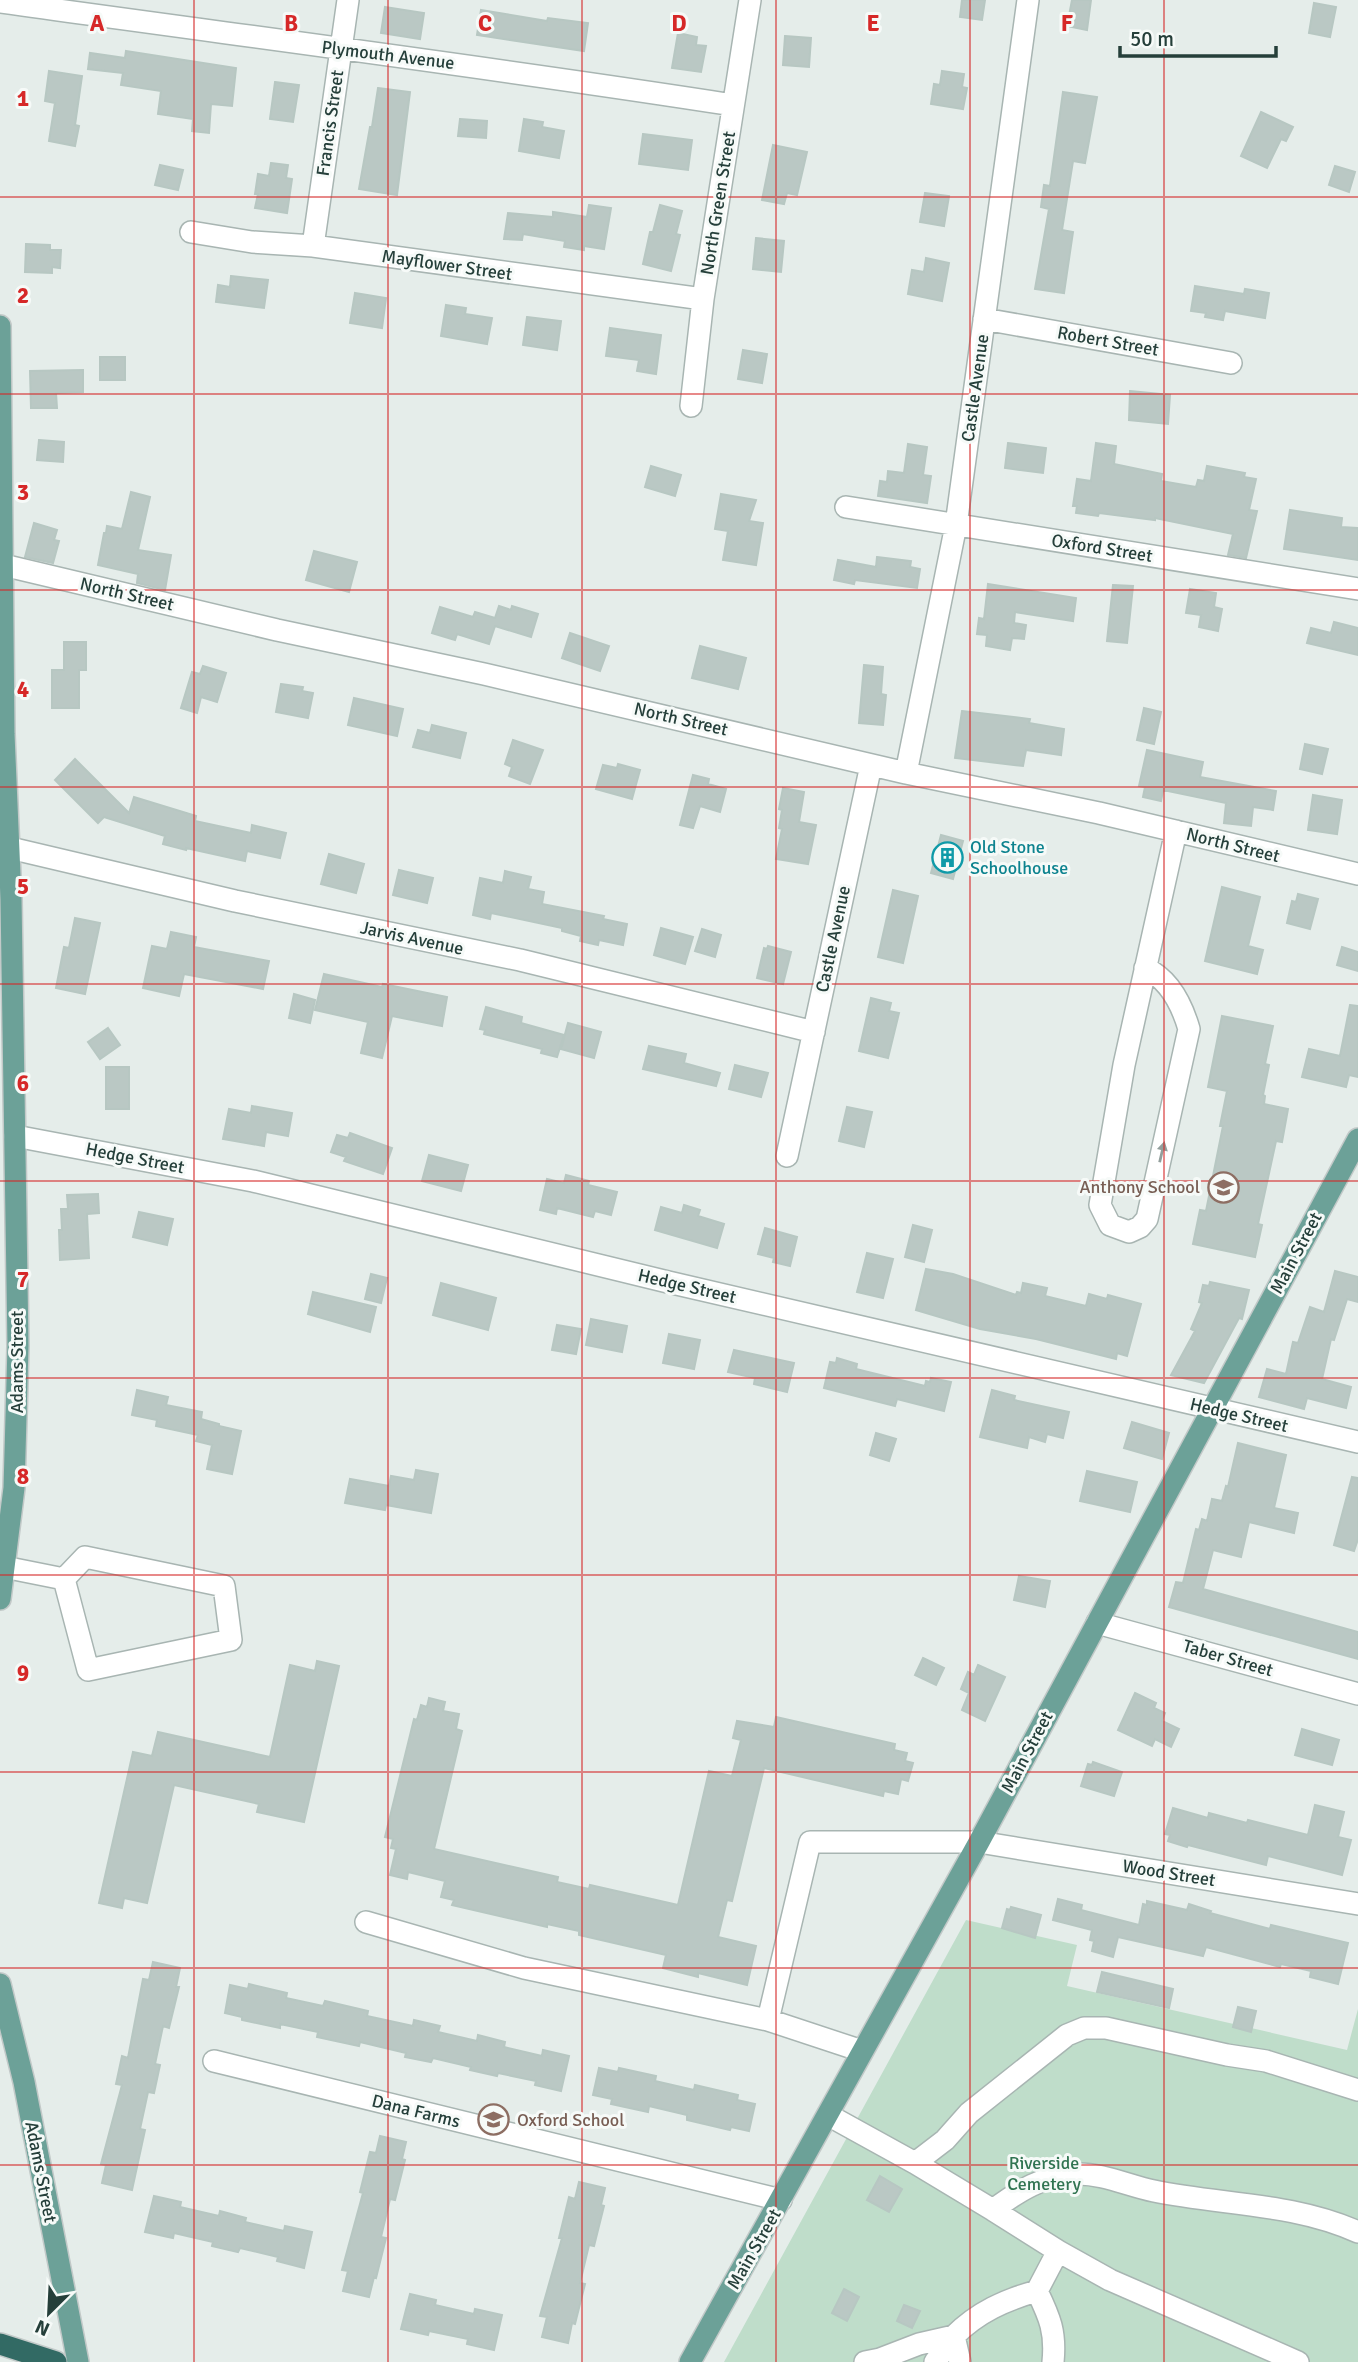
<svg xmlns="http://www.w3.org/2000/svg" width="1358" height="2362" font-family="Signika,sans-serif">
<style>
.green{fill:#bfddca}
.building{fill:#bac8c4;stroke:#b7c7c2;stroke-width:2}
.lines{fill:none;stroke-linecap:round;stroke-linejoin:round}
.minor-casing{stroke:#a8b5b2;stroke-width:24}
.major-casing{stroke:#c2c9c8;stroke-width:24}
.highway-casing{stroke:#c2c9c8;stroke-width:24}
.minor{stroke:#fff;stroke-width:21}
.major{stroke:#6ca198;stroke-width:21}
.highway{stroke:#326a64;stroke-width:21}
.oneway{fill:#929f9c}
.grid{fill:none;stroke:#d62828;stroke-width:2;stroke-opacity:0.55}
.labels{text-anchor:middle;stroke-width:6;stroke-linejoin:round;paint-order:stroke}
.street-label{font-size:18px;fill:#253f3a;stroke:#f6faf8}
.culture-label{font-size:18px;fill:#0d838f;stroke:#f6faf8;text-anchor:start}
.education-label{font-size:18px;fill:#785e54;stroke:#f6faf8;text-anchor:end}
.park-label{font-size:18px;fill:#307451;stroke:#f6faf8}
.grid-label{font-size:23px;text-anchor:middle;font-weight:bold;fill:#d62828;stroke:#f6faf8;stroke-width:6;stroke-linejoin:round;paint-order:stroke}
</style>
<rect width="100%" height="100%" fill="#e5edea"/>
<path class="green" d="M966 1920 1077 1945 1067 1986 1347 2050 1358 2009V2362H724Z"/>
<path class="building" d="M962 0H985L982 20 960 17Z
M1072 0H1091L1087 30 1067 26Z
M1314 3 1336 7 1330 37 1309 33Z
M385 7 424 13 420 39 381 33Z
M481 10 547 21 548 18 588 23 584 51 477 35Z
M678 33 697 37 696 45 706 46 701 72 672 68Z
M785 36 811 38 809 67 783 65Z
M126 51 236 68 232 106 211 104 209 133 192 131 193 119 158 114 161 91 121 85 123 73 88 69 90 53 125 58Z
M49 71 82 76 75 125 79 126 75 146 49 141 55 103 45 101Z
M942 71 964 74 962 87 967 88 963 109 931 104 934 84 940 85Z
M275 82 299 85 293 122 270 119Z
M378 88 410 92 397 195 359 189 370 127H372Z
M1063 92 1097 97 1085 163 1073 161 1062 230 1073 232 1064 293 1035 289 1049 209 1041 207 1044 185 1050 186Z
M1261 112 1293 127 1286 141 1281 139 1267 168 1241 156Z
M460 119 487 121 486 138 458 136Z
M524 119 543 122 542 127 564 131 559 158 519 151Z
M643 134 692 140 688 170 639 164Z
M773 145 807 152 797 195 787 193 784 204 762 200Z
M271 163 288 165 286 178 292 179 287 213 255 208 258 194H255L258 174 269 176Z
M160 165 183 170 178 190 155 185Z
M1335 166 1355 172 1349 192 1329 185Z
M925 193 949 196 944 226 920 222Z
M589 205 611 208 604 249 584 246V250L564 247 565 241 523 234 522 240 504 239 508 213 553 217V212L587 217Z
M660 205 682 211 676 234 680 235 671 271 643 264 650 232H653Z
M756 238 784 241 781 272 753 269Z
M26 244 50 245V250H61L60 268 52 267V273L25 272Z
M926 258 949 263 942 301 908 294 912 270 924 272Z
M231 276 268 280 264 308 216 302 218 285 230 287Z
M1195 286 1244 294 1245 289 1269 293 1265 318 1225 311 1223 320 1205 317 1206 313 1191 311Z
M355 293 386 298 382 328 350 323Z
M446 305 466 308 465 314 492 318 487 344 441 336Z
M527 317 561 321 557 350 523 345Z
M610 328 661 335 656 374 637 371 639 360 606 356Z
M743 350 767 354 762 383 738 379Z
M100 357H125V380H100Z
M83 370V392L56 393 57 408H31L30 371Z
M1130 391 1170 395 1168 424 1129 420Z
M39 440 64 442 63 462 37 460Z
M1008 443 1046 448 1043 473 1005 468Z
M1096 443 1116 446 1114 464 1162 474 1161 481 1196 487 1198 480 1204 481 1207 466 1245 473 1244 477 1256 479 1249 510 1257 511 1246 558 1228 555 1233 534 1155 518V520L1099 513 1098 516 1076 513 1077 506H1073L1077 479 1091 481Z
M908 444 927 447 923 475 931 476 927 503 878 496 880 481 887 482 888 471 904 473Z
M651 466 681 475 675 496 645 487Z
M131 492 150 497 138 550 171 555 165 590 137 583 138 574 98 565 104 533H106L107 526 122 529Z
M721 494 756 500 749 521 763 523 756 565 723 560 728 531 715 529Z
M1290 510 1342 518 1341 527 1358 528V560L1284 549Z
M34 523 57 530 54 540 59 541 53 563 25 557Z
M314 551 357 562 349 592 306 580Z
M877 557 911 561 910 567 920 569 917 588 855 580 854 584 834 580 838 560 876 567Z
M988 584 1076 598 1073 621 1015 612 1014 623 1026 625 1024 639 1012 638 1010 650 986 646 987 635 977 634 979 618 984 619Z
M1113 585 1133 586 1127 643 1107 641Z
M1190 589 1216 593 1214 607 1222 609 1218 631 1199 627 1201 615 1186 613Z
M499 606 511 610 512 606 538 614 531 637 495 626 489 644 457 634 455 640 432 633 440 607 473 617 475 612 495 618Z
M1334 622 1358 628V655L1307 643 1311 628 1331 633Z
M570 633 609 646 600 671 562 658Z
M64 642H86V670H79V708H52V670H64Z
M700 646 746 658 738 689 692 678Z
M864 665 883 667 881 694 886 695 883 725 859 723Z
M203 666 226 673 217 702 201 697 197 713 181 708 192 672 200 674Z
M281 684 303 687 302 691 313 693 308 718 276 712Z
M354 698 403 709 397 736 348 725Z
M1144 708 1161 712 1154 744 1137 740Z
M962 711 1030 719 1029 723 1064 729 1061 755 1026 750 1023 766 955 758Z
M432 725 466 733 460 758 413 747 418 730 430 733Z
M513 740 543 750 530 784 509 776 512 767 505 764Z
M1305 744 1328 749 1322 774 1300 769Z
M1147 750 1203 762 1200 777 1276 791 1273 810 1253 807 1251 826 1224 823 1226 803 1168 791H1163L1161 801 1143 797 1145 787 1139 786Z
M75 759 129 813 134 797 196 816 195 821 251 833 252 825 286 833 280 858 247 851 245 861 186 848V850L163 844 165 836 104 817 98 823 55 780Z
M618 764 640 770 632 799 596 789 603 765 617 768Z
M693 775 709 779 708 784 726 789 720 812 700 806 693 828 680 825Z
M783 788 804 792 799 822 816 825 808 864 776 859 782 829 779 828 782 810 779 809Z
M1313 795 1342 800 1337 834 1308 830Z
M941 835 963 841 953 879 931 873Z
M329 854 364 864 356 893 321 884Z
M399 870 433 878 427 903 393 895Z
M505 871 531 877 528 889 544 892 542 904 604 916 603 919 627 924 623 945 599 940 598 945 580 941 581 936 562 931V928L491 913 490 919 473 915 480 878 503 883Z
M1222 887 1260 897 1248 946 1263 950 1257 974 1205 961Z
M893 890 918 896 903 963 878 957Z
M1298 894 1318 899 1310 929 1287 923 1292 901 1296 902Z
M75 918 100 923 85 994 56 988 64 947 69 948Z
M661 928 693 937 685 964 654 955Z
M702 929 721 935 715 957 695 951Z
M171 932 196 937 194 947 269 961 263 989 184 974 179 996 143 988 152 946 167 949Z
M768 946 791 952 783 984 757 978 764 948 767 949Z
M1342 947 1358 952V971L1337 965Z
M324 974 382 987 383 984 447 997 442 1026 392 1016 382 1058 361 1053 368 1022 315 1010Z
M294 994 315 1000 310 1023 289 1018Z
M871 998 891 1003 889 1011 899 1013 888 1058 859 1051Z
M1350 1005 1358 1006V1077L1349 1075 1346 1087 1302 1077 1309 1049 1340 1056Z
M486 1007 522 1017 521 1023 564 1035 557 1057 541 1053 542 1049 484 1034 485 1030 480 1029Z
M1222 1016 1273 1026 1265 1064 1269 1065 1263 1095 1265 1096 1264 1104 1288 1109 1282 1142 1276 1141 1258 1224 1262 1225 1255 1257 1193 1244 1200 1210 1206 1211 1223 1126H1220L1227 1091 1208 1087Z
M568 1023 601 1032 594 1058 561 1049Z
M108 1028 120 1045 100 1059 88 1042Z
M649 1046 686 1054 684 1063 720 1073 716 1086 643 1069Z
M735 1065 768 1073 761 1097 729 1089Z
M106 1067H129V1109H106Z
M252 1106 292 1113 288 1136 266 1132 264 1146 223 1139 229 1109 251 1113Z
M847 1107 872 1112 864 1147 839 1141Z
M350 1133 392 1148 383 1174 344 1161 346 1157 331 1152 337 1135 348 1138Z
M429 1155 468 1165 461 1191 422 1181Z
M566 1175 589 1181 588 1185 617 1192 611 1215 595 1211 593 1217 557 1208 556 1214 540 1210 547 1179 564 1183Z
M98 1194 99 1213 87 1214 89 1258 60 1260 59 1230H62L61 1209H68L67 1195Z
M684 1205 700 1210 698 1216 724 1224 717 1248 655 1230 661 1207 682 1213Z
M139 1212 173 1219 167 1245 133 1237Z
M913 1225 932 1230 924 1262 905 1257Z
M765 1228 797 1237 790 1266 773 1262 774 1258 758 1254Z
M867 1253 893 1259 883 1298 857 1292Z
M926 1269 953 1274 1016 1295 1017 1292 1021 1293 1023 1283 1047 1288 1045 1296 1086 1306 1089 1294 1107 1299 1108 1295 1141 1304 1127 1356 1117 1353 1116 1359 1036 1339 980 1329 916 1310Z
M1335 1271 1358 1277V1302L1347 1299 1334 1340 1331 1339 1322 1379 1351 1387 1346 1408 1307 1398 1304 1409 1259 1397 1267 1369 1286 1374 1293 1342 1298 1343 1310 1307 1324 1312Z
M371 1274 387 1278 381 1303 365 1299Z
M1210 1282 1249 1290 1242 1319 1239 1318 1204 1383 1171 1375 1195 1331 1191 1329 1202 1303 1199 1302 1203 1285 1209 1286Z
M441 1283 496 1298 488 1330 433 1315Z
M313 1292 376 1307 370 1332 308 1314Z
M591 1319 627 1326 622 1352 586 1345Z
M557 1325 581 1329 576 1354 552 1350Z
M669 1334 700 1340 694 1369 663 1363Z
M734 1350 794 1363 787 1392 754 1384 755 1378 728 1372Z
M837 1358 857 1364 856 1369 925 1386 926 1381 930 1382 931 1378 951 1382 944 1411 897 1399 895 1406 824 1388 830 1362 836 1363Z
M137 1390 168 1397 166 1405 202 1412 201 1419 219 1424V1426L241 1431 232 1474 207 1469 212 1445 196 1441 198 1435 156 1426 157 1420 132 1415Z
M992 1390 1015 1396 1014 1400 1069 1412 1063 1438 1047 1434 1045 1442 1029 1437 1027 1448 980 1437Z
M1132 1422 1169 1433 1162 1459 1124 1448Z
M876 1433 896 1439 889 1461 870 1455Z
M1238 1443 1286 1455 1274 1508 1298 1513 1294 1533 1249 1522 1241 1557 1213 1550 1203 1589 1358 1632V1659L1169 1607 1176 1582 1183 1583 1196 1529 1199 1530 1202 1519 1207 1521 1212 1499 1222 1501 1226 1486 1228 1487Z
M416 1470 438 1474 431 1513 386 1505 385 1510 345 1503 350 1479 389 1486 391 1476 414 1480Z
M1087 1471 1137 1482 1130 1512 1080 1501Z
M1352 1477 1358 1478V1539L1354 1551 1334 1545Z
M1019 1576 1050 1581 1045 1607 1014 1600Z
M923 1658 944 1668 936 1685 915 1675Z
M317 1661 339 1666 304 1822 257 1812 259 1804 174 1785 147 1903 124 1898 122 1908 99 1903 133 1752 152 1756 158 1732 270 1757 290 1665 315 1671Z
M978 1665 1005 1677 985 1721 962 1710 969 1693 961 1689 968 1672 974 1675Z
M1135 1693 1156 1703 1154 1708 1165 1713 1162 1721 1179 1729 1171 1747 1155 1739 1152 1746 1118 1730Z
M429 1698 445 1702 443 1711 459 1714 456 1729 462 1731 434 1849 558 1877 557 1882 589 1889 590 1885 678 1905 709 1771 732 1776 741 1740 733 1738 737 1721 774 1727 776 1717 895 1744 894 1750 907 1753 905 1761 913 1763 908 1781 901 1779 898 1794 884 1791 883 1796 764 1768 732 1901 727 1900 718 1937 756 1946 747 1985 698 1973V1977L663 1968 666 1955 579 1935V1931L547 1924V1927L452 1905 454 1900 441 1897 445 1881 408 1872 407 1879 390 1875 396 1849 391 1848 393 1839 385 1837 414 1719 417 1720 421 1705 427 1707Z
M1302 1729 1339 1740 1332 1765 1295 1755Z
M1093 1762 1122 1772 1114 1796 1081 1786 1088 1764 1092 1765Z
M1315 1805 1344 1812 1338 1837 1351 1840 1342 1875 1268 1856 1266 1865 1188 1845 1187 1847 1168 1841 1170 1835 1165 1834 1173 1808 1208 1818 1209 1813 1247 1823 1248 1820 1308 1835Z
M1058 1899 1082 1905 1081 1910 1139 1925 1143 1904 1147 1905V1901L1187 1910 1189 1904 1211 1911 1210 1913 1270 1929 1271 1925 1348 1943 1338 1984 1310 1977 1311 1971 1281 1964 1280 1967 1206 1947 1203 1956 1118 1937 1113 1957 1092 1951 1094 1941 1090 1940 1092 1930 1053 1920Z
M1011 1907 1041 1915 1035 1938 1002 1928 1007 1909 1010 1910Z
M153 1962 180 1968 176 1987H179L169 2028 163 2026 155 2064 160 2065 154 2093 148 2092 140 2129 145 2130 132 2190 102 2183 106 2165 101 2164 122 2085 116 2084 122 2056 128 2058 143 1979 149 1980Z
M1102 1972 1173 1989 1169 2008 1097 1992Z
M249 1984 287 1993 286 1998 323 2006 325 2001 368 2011 367 2016 413 2026 414 2020 440 2026 438 2032 477 2041 478 2035 505 2042 504 2047 542 2056 543 2050 569 2056 561 2091 535 2085 536 2081 498 2073 497 2076 470 2070 471 2067 433 2058 431 2062 405 2057 406 2053 360 2042 359 2046 317 2037 318 2032 280 2024V2028L242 2020V2017L225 2013 230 1985 248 1989Z
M1238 2007 1256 2011 1251 2032 1233 2027Z
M599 2068 618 2072 619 2068 656 2076 655 2081 694 2090 695 2085 738 2095 737 2100 755 2104 749 2131 731 2127 730 2130 687 2120V2115L649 2106 648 2112 611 2104 612 2099 593 2095Z
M380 2136 406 2142 402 2159 405 2160 395 2200 390 2199 381 2237 386 2238 376 2278 374 2277 369 2297 343 2291 348 2271 342 2270 363 2193 360 2192 370 2152 376 2153Z
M880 2176 902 2189 889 2212 867 2200Z
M579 2182 605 2188 601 2205 604 2206 594 2246 589 2245 580 2283 585 2284 575 2324 572 2323 568 2343 542 2337 547 2317 540 2316 562 2238H559L569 2197 575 2199Z
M154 2196 181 2202 180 2207 219 2216 220 2211 246 2218 245 2222 284 2231 285 2226 312 2232 304 2268 277 2261 278 2257 240 2248 238 2252 212 2246 213 2242 174 2233 173 2238 145 2232Z
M844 2289 859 2297 847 2321 832 2313Z
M410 2294 436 2300 435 2305 474 2314 475 2309 502 2315 494 2350 467 2344 468 2339 429 2331 428 2335 401 2329Z
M904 2305 920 2311 912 2328 897 2321Z"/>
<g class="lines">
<defs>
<path id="minor" d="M0 2C244 36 489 67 733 105
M191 232 252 242 313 246 703 299
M313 246 348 0
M984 319 1231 363
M691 406 703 299 750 0
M846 507 1358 589
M3 565 277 630 484 674 906 773 1099 813 1358 874
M906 773 956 525 1028 0
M10 848 235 901 520 960 814 1032
M1145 968C1169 979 1182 1005 1189 1029L1147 1219 1140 1227 1129 1232 1110 1225 1100 1205 1124 1065 1176 831
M15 1136 253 1181 668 1282 1358 1442
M787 1156 871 765
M4 1567 64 1579 88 1670 231 1640 224 1586 85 1557 64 1579
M1097 1623 1358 1694
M366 1922 524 1968 768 2020
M862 2051 768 2020 810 1842H979L1358 1904
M214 2061 781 2200
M828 2115 915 2163
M993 2210 915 2163 945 2140 969 2113 1067 2035 1084 2028H1106L1227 2055 1266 2061 1358 2090
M1058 2251 993 2210C1017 2192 1045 2174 1076 2174 1102 2173 1129 2186 1154 2191 1222 2205 1294 2203 1358 2232
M865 2362 880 2359 919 2344 954 2336 935 2362
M960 2362 954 2336C978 2312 1005 2300 1037 2291
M1053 2362C1056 2332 1050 2318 1037 2291L1058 2251 1110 2280 1298 2362"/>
<path id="major" d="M0 326 4 734 11 899 18 1346 14 1488 0 1599
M0 1984 24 2082 78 2362
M690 2362 979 1842 1358 1139"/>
<path id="highway" d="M0 2344 56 2362"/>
</defs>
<use href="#minor" class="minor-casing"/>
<use href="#major" class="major-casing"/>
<use href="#highway" class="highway-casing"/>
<use href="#minor" class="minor"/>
<use href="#major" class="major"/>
<use href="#highway" class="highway"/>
</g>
<defs><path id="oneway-solid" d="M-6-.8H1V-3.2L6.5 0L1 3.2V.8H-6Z" transform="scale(1.75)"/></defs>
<use class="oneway" href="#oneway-solid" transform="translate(1162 1152) rotate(-77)"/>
<path class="grid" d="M194 0V2362M388 0V2362M582 0V2362M776 0V2362M970 0V2362M1164 0V2362M0 197H1358M0 394H1358M0 590H1358M0 787H1358M0 984H1358M0 1181H1358M0 1378H1358M0 1575H1358M0 1772H1358M0 1968H1358M0 2165H1358"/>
<defs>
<symbol id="building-ring" viewBox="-11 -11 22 22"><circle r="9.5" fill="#f6faf8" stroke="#0f9aa8" stroke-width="1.5"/><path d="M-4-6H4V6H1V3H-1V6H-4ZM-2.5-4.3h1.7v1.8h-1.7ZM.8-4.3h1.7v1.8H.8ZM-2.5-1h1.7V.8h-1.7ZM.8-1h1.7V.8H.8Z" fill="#0f9aa8"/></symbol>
<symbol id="school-ring" viewBox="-11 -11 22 22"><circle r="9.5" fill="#f6faf8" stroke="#8d6e63" stroke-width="1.5"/><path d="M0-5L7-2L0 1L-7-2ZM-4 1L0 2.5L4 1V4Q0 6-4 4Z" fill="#8d6e63"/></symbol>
</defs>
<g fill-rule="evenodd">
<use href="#building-ring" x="930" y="840" width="35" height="35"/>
<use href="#school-ring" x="1206" y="1170" width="35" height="35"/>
<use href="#school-ring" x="476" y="2102" width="35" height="35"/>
</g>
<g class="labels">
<g class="street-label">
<text transform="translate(388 55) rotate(7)" y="6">Plymouth Avenue</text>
<text transform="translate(330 123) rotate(-82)" y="6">Francis Street</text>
<text transform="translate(718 203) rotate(-81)" y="6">North Green Street</text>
<text transform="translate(447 265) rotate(8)" y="6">Mayflower Street</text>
<text transform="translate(1108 341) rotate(10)" y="6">Robert Street</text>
<text transform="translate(975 388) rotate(-82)" y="6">Castle Avenue</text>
<text transform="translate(1102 548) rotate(9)" y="6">Oxford Street</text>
<text transform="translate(127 594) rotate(13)" y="6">North Street</text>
<text transform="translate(681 719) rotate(13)" y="6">North Street</text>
<text transform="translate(1233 845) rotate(14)" y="6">North Street</text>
<text transform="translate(412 938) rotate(12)" y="6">Jarvis Avenue</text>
<text transform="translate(833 939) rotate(-78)" y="6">Castle Avenue</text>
<text transform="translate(135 1158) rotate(11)" y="6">Hedge Street</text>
<text transform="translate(1296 1253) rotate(-62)" y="6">Main Street</text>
<text transform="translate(687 1286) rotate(13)" y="6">Hedge Street</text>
<text transform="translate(17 1362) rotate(-90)" y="6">Adams Street</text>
<text transform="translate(1239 1415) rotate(13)" y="6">Hedge Street</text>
<text transform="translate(1228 1658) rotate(16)" y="6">Taber Street</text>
<text transform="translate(1027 1752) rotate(-62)" y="6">Main Street</text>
<text transform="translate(1169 1873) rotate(9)" y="6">Wood Street</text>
<text transform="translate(416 2111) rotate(14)" y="6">Dana Farms</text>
<text transform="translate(41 2172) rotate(79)" y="6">Adams Street</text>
<text transform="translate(754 2249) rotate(-60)" y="6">Main Street</text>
</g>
<g class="culture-label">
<text x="970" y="853">Old Stone<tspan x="970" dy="21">Schoolhouse</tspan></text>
</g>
<g class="education-label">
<text x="1200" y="1193">Anthony School</text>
<text x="517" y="2126" text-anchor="start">Oxford School</text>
</g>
<g class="park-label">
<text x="1044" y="2169">Riverside<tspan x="1044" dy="21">Cemetery</tspan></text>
</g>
</g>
<g class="grid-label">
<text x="97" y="31">A</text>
<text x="291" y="31">B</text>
<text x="485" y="31">C</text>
<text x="679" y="31">D</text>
<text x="873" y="31">E</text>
<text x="1067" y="31">F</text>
<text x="23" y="106">1</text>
<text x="23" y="303">2</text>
<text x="23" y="500">3</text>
<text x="23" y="697">4</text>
<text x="23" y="894">5</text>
<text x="23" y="1091">6</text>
<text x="23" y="1287">7</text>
<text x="23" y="1484">8</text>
<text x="23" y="1681">9</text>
</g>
<g transform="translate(49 2313) rotate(204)" stroke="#f6faf8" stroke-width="5" paint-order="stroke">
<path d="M0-5L12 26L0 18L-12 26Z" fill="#253f3a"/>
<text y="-10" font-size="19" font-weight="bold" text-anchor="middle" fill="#253f3a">N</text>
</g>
<path d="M1120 46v10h156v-10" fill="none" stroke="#253f3a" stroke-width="3.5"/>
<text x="1130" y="46" font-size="21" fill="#253f3a" stroke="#f6faf8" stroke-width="5" paint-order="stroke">50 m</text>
</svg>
